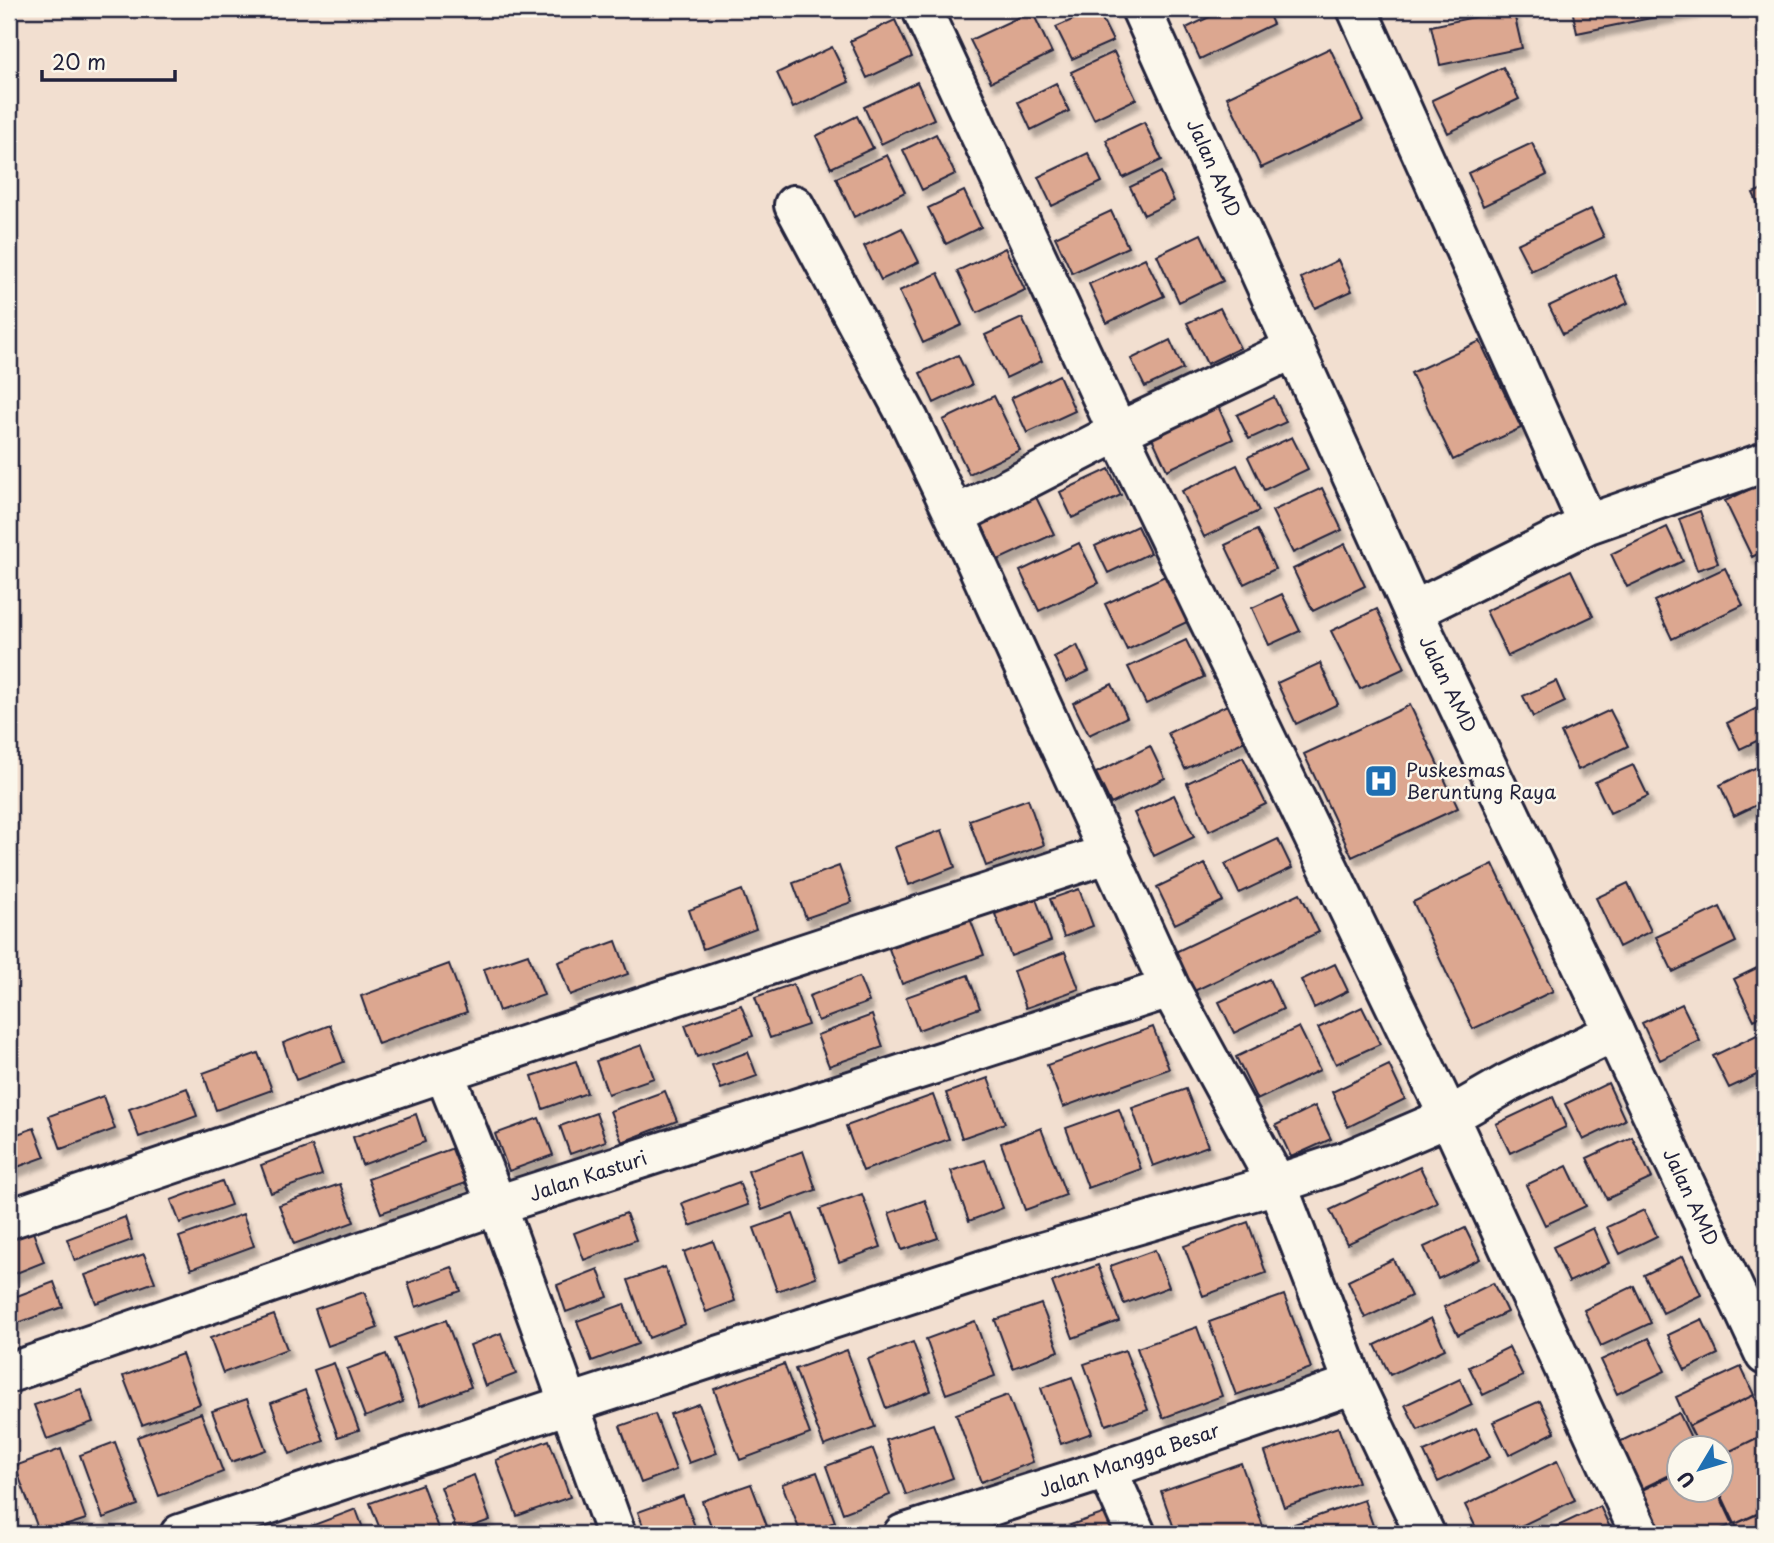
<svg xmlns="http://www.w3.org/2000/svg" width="1774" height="1543" font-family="'Playpen Sans',sans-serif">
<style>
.building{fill:#dca790;stroke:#22223b;stroke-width:2;filter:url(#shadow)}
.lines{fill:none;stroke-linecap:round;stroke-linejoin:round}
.minor-casing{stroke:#22223b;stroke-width:44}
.tertiary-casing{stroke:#22223b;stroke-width:44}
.minor{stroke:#fbf7ec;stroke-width:38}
.tertiary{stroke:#fbf7ec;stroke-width:38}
.labels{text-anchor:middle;stroke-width:5;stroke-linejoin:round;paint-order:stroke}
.street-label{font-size:19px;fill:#22223b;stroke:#fbf7ec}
.poi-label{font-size:19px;fill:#22223b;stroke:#fbf7ec;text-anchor:start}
</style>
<defs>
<filter id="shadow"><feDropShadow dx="4.5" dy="8" stdDeviation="2" flood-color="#0004"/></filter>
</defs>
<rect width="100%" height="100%" fill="#f2dfd0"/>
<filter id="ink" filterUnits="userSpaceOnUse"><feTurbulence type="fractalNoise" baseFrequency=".0143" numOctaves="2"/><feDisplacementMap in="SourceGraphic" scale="14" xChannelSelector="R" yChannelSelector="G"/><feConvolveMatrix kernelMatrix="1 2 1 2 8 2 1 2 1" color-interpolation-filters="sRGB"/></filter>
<g filter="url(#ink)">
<path class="building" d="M1097 9 1113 41 1072 59 1056 27Z
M1226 9H1266L1273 24 1200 59 1186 28Z
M1513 9 1522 48 1440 65 1431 26Z
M1572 9H1695L1577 33Z
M1032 11 1052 53 991 82 970 40Z
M895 20 912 57 867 78 850 41Z
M832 47 849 82 793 108 777 73Z
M1330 48 1363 120 1261 168 1227 97Z
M1114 52 1136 99 1094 119 1071 72Z
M1503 67 1519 99 1448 133 1432 100Z
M917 82 934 119 881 144 864 107Z
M1056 83 1069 111 1031 130 1018 102Z
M857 116 873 148 831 168 816 136Z
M1144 122 1162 160 1123 178 1106 140Z
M936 134 955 174 922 190 903 150Z
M1532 143 1547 175 1483 206 1468 173Z
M1088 153 1102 182 1052 206 1038 177Z
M887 155 905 192 854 217 836 178Z
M1161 172 1174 201 1144 215 1130 187Z
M1765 188V219L1753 193Z
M964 191 981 227 946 244 928 208Z
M1591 209 1604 237 1531 271 1517 244Z
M1111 211 1128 247 1072 273 1055 237Z
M902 228 919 262 881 280 864 246Z
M1201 234 1223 281 1179 302 1157 255Z
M1005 248 1025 290 977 313 957 271Z
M1145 258 1164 296 1107 323 1089 284Z
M1338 260 1352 291 1315 308 1301 278Z
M938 273 962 325 923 343 899 291Z
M1615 275 1628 303 1563 334 1549 306Z
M1220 308 1240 348 1207 364 1187 323Z
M1022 318 1042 361 1006 378 985 335Z
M1170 340 1183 369 1145 387 1131 359Z
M1480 341 1521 428 1453 460 1411 373Z
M1765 353V382L1756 356Z
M958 355 972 385 934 403 920 373Z
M1059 375 1075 411 1027 433 1011 398Z
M1213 395 1233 439 1167 470 1147 427Z
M994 396 1020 450 969 474 943 420Z
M1274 397 1286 422 1249 439 1237 415Z
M1292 437 1308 469 1264 490 1248 457Z
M1237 465 1259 511 1204 537 1182 491Z
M1109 469 1121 495 1072 518 1060 492Z
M1765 482V550L1752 557 1725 501Z
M1322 488 1342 530 1293 553 1272 511Z
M1034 493 1054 534 998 560 979 519Z
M1700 511 1718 563 1697 570 1679 519Z
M1137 526 1150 553 1108 573 1095 546Z
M1667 527 1683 561 1627 587 1611 554Z
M1257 530 1275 569 1244 584 1225 545Z
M1079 543 1099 583 1039 611 1020 571Z
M1345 544 1365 586 1313 611 1293 569Z
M1725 568 1743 605 1672 639 1654 601Z
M1571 570 1593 616 1508 656 1486 611Z
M1167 575 1189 621 1127 650 1105 604Z
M1282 594 1300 631 1269 645 1252 608Z
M1377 609 1405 668 1360 689 1331 631Z
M1186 640 1204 677 1146 704 1128 667Z
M1077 645 1089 671 1066 682 1054 657Z
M1320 663 1338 704 1296 724 1277 683Z
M1556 681 1565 702 1533 717 1523 696Z
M1112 684 1127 717 1089 735 1073 703Z
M1765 704V737L1740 749 1727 723Z
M1227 705 1245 741 1185 769 1168 733Z
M1410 705 1458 808 1352 857 1304 754Z
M1610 710 1628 746 1578 770 1561 733Z
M1150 746 1165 778 1111 804 1096 773Z
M1243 757 1266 804 1209 831 1187 783Z
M1765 763V801L1734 816 1720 785Z
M1633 765 1648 796 1610 813 1595 782Z
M1174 795 1194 837 1154 856 1134 813Z
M1028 799 1044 845 986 866 969 820Z
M942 830 955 867 909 885 895 847Z
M1278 839 1292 868 1239 893 1225 864Z
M1205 864 1223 901 1175 924 1157 887Z
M1493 864 1553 991 1473 1029 1413 902Z
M839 866 852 902 806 918 793 883Z
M1628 883 1651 931 1619 947 1596 898Z
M1079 889 1093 926 1064 937 1050 899Z
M742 890 756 929 703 949 689 910Z
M1300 893 1319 932 1190 993 1171 954Z
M1036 899 1051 941 1011 956 995 914Z
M1720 907 1736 942 1673 972 1656 937Z
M969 916 984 955 902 984 888 946Z
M616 941 628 974 570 995 558 962Z
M1065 952 1079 989 1026 1008 1013 971Z
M528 954 544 995 499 1011 484 969Z
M449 964 467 1012 378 1044 361 996Z
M1335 964 1348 991 1314 1008 1301 980Z
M1765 964V1015L1754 1020 1734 979Z
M968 975 980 1008 918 1030 906 997Z
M859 977 869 1002 818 1021 809 996Z
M1269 979 1283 1009 1234 1033 1219 1002Z
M793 984 808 1025 770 1038 755 997Z
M1682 1004 1700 1041 1660 1060 1642 1023Z
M741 1005 753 1036 697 1057 685 1025Z
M1362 1007 1380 1044 1336 1064 1318 1028Z
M872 1015 883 1047 829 1066 817 1035Z
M330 1025 344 1062 296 1080 283 1043Z
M1153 1027 1169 1069 1063 1107 1047 1065Z
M1299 1027 1320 1070 1257 1100 1236 1057Z
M1765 1031V1071L1729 1088 1713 1056Z
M642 1045 654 1078 608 1094 596 1061Z
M748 1052 757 1076 721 1089 712 1065Z
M258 1053 272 1090 216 1110 203 1073Z
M576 1061 587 1093 543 1109 532 1076Z
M1389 1065 1405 1099 1348 1127 1332 1092Z
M988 1078 1005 1123 962 1138 946 1093Z
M1608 1083 1625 1120 1583 1140 1565 1104Z
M187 1088 197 1116 139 1137 129 1109Z
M1186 1089 1208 1146 1153 1166 1132 1108Z
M665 1091 677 1121 622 1142 610 1111Z
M933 1095 949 1139 863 1171 846 1126Z
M103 1096 115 1129 61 1149 49 1116Z
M1553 1097 1566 1127 1510 1153 1496 1124Z
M1315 1106 1331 1139 1291 1157 1276 1125Z
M1119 1109 1141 1169 1088 1188 1066 1128Z
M596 1113 606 1141 570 1154 560 1126Z
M416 1114 425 1142 362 1165 353 1137Z
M539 1118 553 1155 509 1171 495 1134Z
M34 1128 45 1157 9 1170V1137Z
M1041 1128 1066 1195 1025 1210 1001 1143Z
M1632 1137 1652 1178 1607 1199 1587 1158Z
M312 1146 322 1175 271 1193 261 1165Z
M453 1148 466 1183 381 1213 368 1179Z
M803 1151 816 1190 762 1210 748 1171Z
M985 1160 1003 1208 969 1221 951 1171Z
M1567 1166 1586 1206 1545 1225 1526 1185Z
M1420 1167 1437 1202 1347 1244 1330 1210Z
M222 1181 231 1205 180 1223 171 1200Z
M739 1182 748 1205 690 1226 682 1203Z
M340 1184 354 1222 294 1244 279 1205Z
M862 1194 881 1247 839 1262 820 1209Z
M925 1200 938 1238 902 1250 889 1213Z
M1644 1210 1657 1236 1620 1254 1607 1227Z
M626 1213 636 1240 584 1260 574 1233Z
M243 1214 254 1246 191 1269 179 1237Z
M793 1214 816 1277 777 1291 754 1228Z
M125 1217 132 1240 75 1261 67 1239Z
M1248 1222 1266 1273 1203 1296 1184 1246Z
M1465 1228 1480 1259 1438 1279 1424 1247Z
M1593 1228 1609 1263 1569 1282 1553 1247Z
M33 1232 44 1262 9 1276V1241Z
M713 1241 735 1301 706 1312 684 1252Z
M1155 1250 1169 1287 1124 1304 1110 1266Z
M144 1254 155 1282 96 1303 85 1275Z
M1683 1256 1701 1295 1663 1313 1644 1275Z
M1393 1259 1411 1296 1365 1318 1348 1281Z
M1098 1265 1119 1321 1073 1338 1052 1282Z
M452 1267 461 1291 416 1307 408 1283Z
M665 1267 685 1324 649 1338 628 1280Z
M598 1269 608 1297 566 1312 557 1285Z
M54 1282 63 1307 15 1324 9 1307V1299Z
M1493 1283 1507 1312 1458 1335 1444 1307Z
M1634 1286 1651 1323 1601 1346 1584 1310Z
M364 1292 378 1328 328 1346 315 1309Z
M1284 1295 1311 1368 1236 1395 1209 1322Z
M624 1304 638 1344 592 1361 577 1321Z
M1041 1304 1059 1351 1013 1368 995 1320Z
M274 1315 287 1349 223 1373 210 1338Z
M1431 1318 1445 1349 1390 1375 1375 1345Z
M1702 1319 1718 1354 1685 1370 1668 1335Z
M446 1320 471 1387 420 1406 395 1338Z
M975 1321 995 1376 946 1394 926 1339Z
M1197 1327 1222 1396 1163 1418 1137 1348Z
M501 1333 516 1374 485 1386 470 1345Z
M1649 1338 1665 1371 1617 1394 1601 1360Z
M913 1342 931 1391 886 1408 868 1359Z
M1509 1347 1523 1376 1483 1395 1469 1367Z
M847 1350 875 1427 824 1446 795 1369Z
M1125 1350 1148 1410 1106 1425 1084 1364Z
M182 1354 200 1404 142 1425 123 1376Z
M386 1354 403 1402 365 1417 347 1369Z
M334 1363 359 1430 338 1437 314 1370Z
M784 1364 810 1434 740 1460 714 1389Z
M1741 1367 1754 1395 1689 1426 1676 1397Z
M1072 1377 1092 1433 1061 1444 1041 1388Z
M1460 1379 1472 1405 1418 1430 1405 1405Z
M81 1389 93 1422 47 1439 34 1405Z
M305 1390 324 1441 290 1454 271 1403Z
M1008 1395 1033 1462 981 1482 956 1414Z
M1754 1395 1765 1420V1434L1722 1455V1448H1700L1689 1426Z
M247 1399 266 1450 231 1462 212 1411Z
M1540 1401 1555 1432 1509 1455 1493 1422Z
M699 1404 717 1453 689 1463 670 1414Z
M201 1413 223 1472 159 1496 137 1437Z
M1679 1413 1696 1448H1680V1470L1639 1490 1617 1443Z
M655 1414 676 1470 641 1483 620 1426Z
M933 1424 953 1478 906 1495 886 1440Z
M1338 1427 1358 1482 1284 1507 1265 1452Z
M1476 1428 1490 1457 1438 1482 1424 1452Z
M1765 1434V1510L1735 1524 1719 1490H1722V1455Z
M549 1440 570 1497 517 1516 496 1460Z
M115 1442 138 1505 103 1518 80 1455Z
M61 1449 86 1519 40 1534 15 1466Z
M873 1449 890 1495 843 1513 826 1466Z
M1557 1461 1575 1500 1504 1534H1479L1465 1505Z
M1241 1463 1265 1532 1258 1534H1176L1161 1491Z
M817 1472 835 1522 801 1534 782 1484Z
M1680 1472V1490H1717L1733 1524 1711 1534H1660L1640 1491Z
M474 1475 490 1520 457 1532 441 1487Z
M422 1484 440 1534H382L370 1503Z
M751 1484 770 1534H714L702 1501Z
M683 1496 698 1534H646L638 1512Z
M1364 1500 1376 1534H1288L1286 1527Z
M1600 1506 1613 1534H1541Z
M1123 1507 1132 1534H1044Z
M356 1509 365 1534H314L311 1526Z
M1765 1511V1534H1740L1735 1524Z"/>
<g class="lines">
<defs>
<path id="minor" d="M1357 9 1588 524
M923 12 1118 432 1449 1117 1640 1534
M794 205 909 420 955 516 1170 988 1277 1184 1354 1384 1425 1534
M955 516 1118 432 1295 348
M1413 611 1588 524 1765 462
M444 1072 497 1205 616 1534
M9 1219 444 1072 1110 853
M9 1373 497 1205 1170 988
M1107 1469 1136 1534
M180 1534 569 1404 1005 1263 1277 1184 1346 1161 1449 1117 1508 1083 1614 1032
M903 1534 1107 1469 1354 1384"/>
<path id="tertiary" d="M1141 9 1413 611 1614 1032 1765 1355"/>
</defs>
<use href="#minor" class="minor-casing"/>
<use href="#tertiary" class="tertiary-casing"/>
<use href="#minor" class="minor"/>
<use href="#tertiary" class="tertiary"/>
</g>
</g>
<defs>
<symbol id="hospital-square" viewBox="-11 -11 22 22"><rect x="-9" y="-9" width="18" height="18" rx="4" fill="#1f6fb2" stroke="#fbf7ec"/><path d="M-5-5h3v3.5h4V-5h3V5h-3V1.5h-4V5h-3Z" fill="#fff"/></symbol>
</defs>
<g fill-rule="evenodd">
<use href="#hospital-square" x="1362" y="762" width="38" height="38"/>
</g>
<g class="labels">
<g class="street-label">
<text transform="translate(1214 168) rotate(66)" y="7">Jalan AMD</text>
<text transform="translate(1448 684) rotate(64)" y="7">Jalan AMD</text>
<text transform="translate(588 1176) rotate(-18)" y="7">Jalan Kasturi</text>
<text transform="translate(1691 1197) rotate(65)" y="7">Jalan AMD</text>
<text transform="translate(1129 1460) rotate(-19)" y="7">Jalan Mangga Besar</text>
</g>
<g class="poi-label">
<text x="1406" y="777">Puskesmas<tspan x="1406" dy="22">Beruntung Raya</tspan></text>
</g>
</g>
<rect width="1774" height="1543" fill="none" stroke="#fbf7ec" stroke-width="35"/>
<rect x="18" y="18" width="1739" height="1508" fill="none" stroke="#22223b" stroke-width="2.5" filter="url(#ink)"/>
<g transform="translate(1700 1469) rotate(232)"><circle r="33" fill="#fbf7ec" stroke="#a4a2a5" stroke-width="2"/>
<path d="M0-5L12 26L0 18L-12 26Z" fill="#1f6fb2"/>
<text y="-10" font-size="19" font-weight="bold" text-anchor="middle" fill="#22223b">U</text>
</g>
<path d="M42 70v10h133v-10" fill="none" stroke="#22223b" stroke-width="3.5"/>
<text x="52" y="70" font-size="21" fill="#22223b" stroke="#fbf7ec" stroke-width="5" paint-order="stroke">20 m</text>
</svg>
